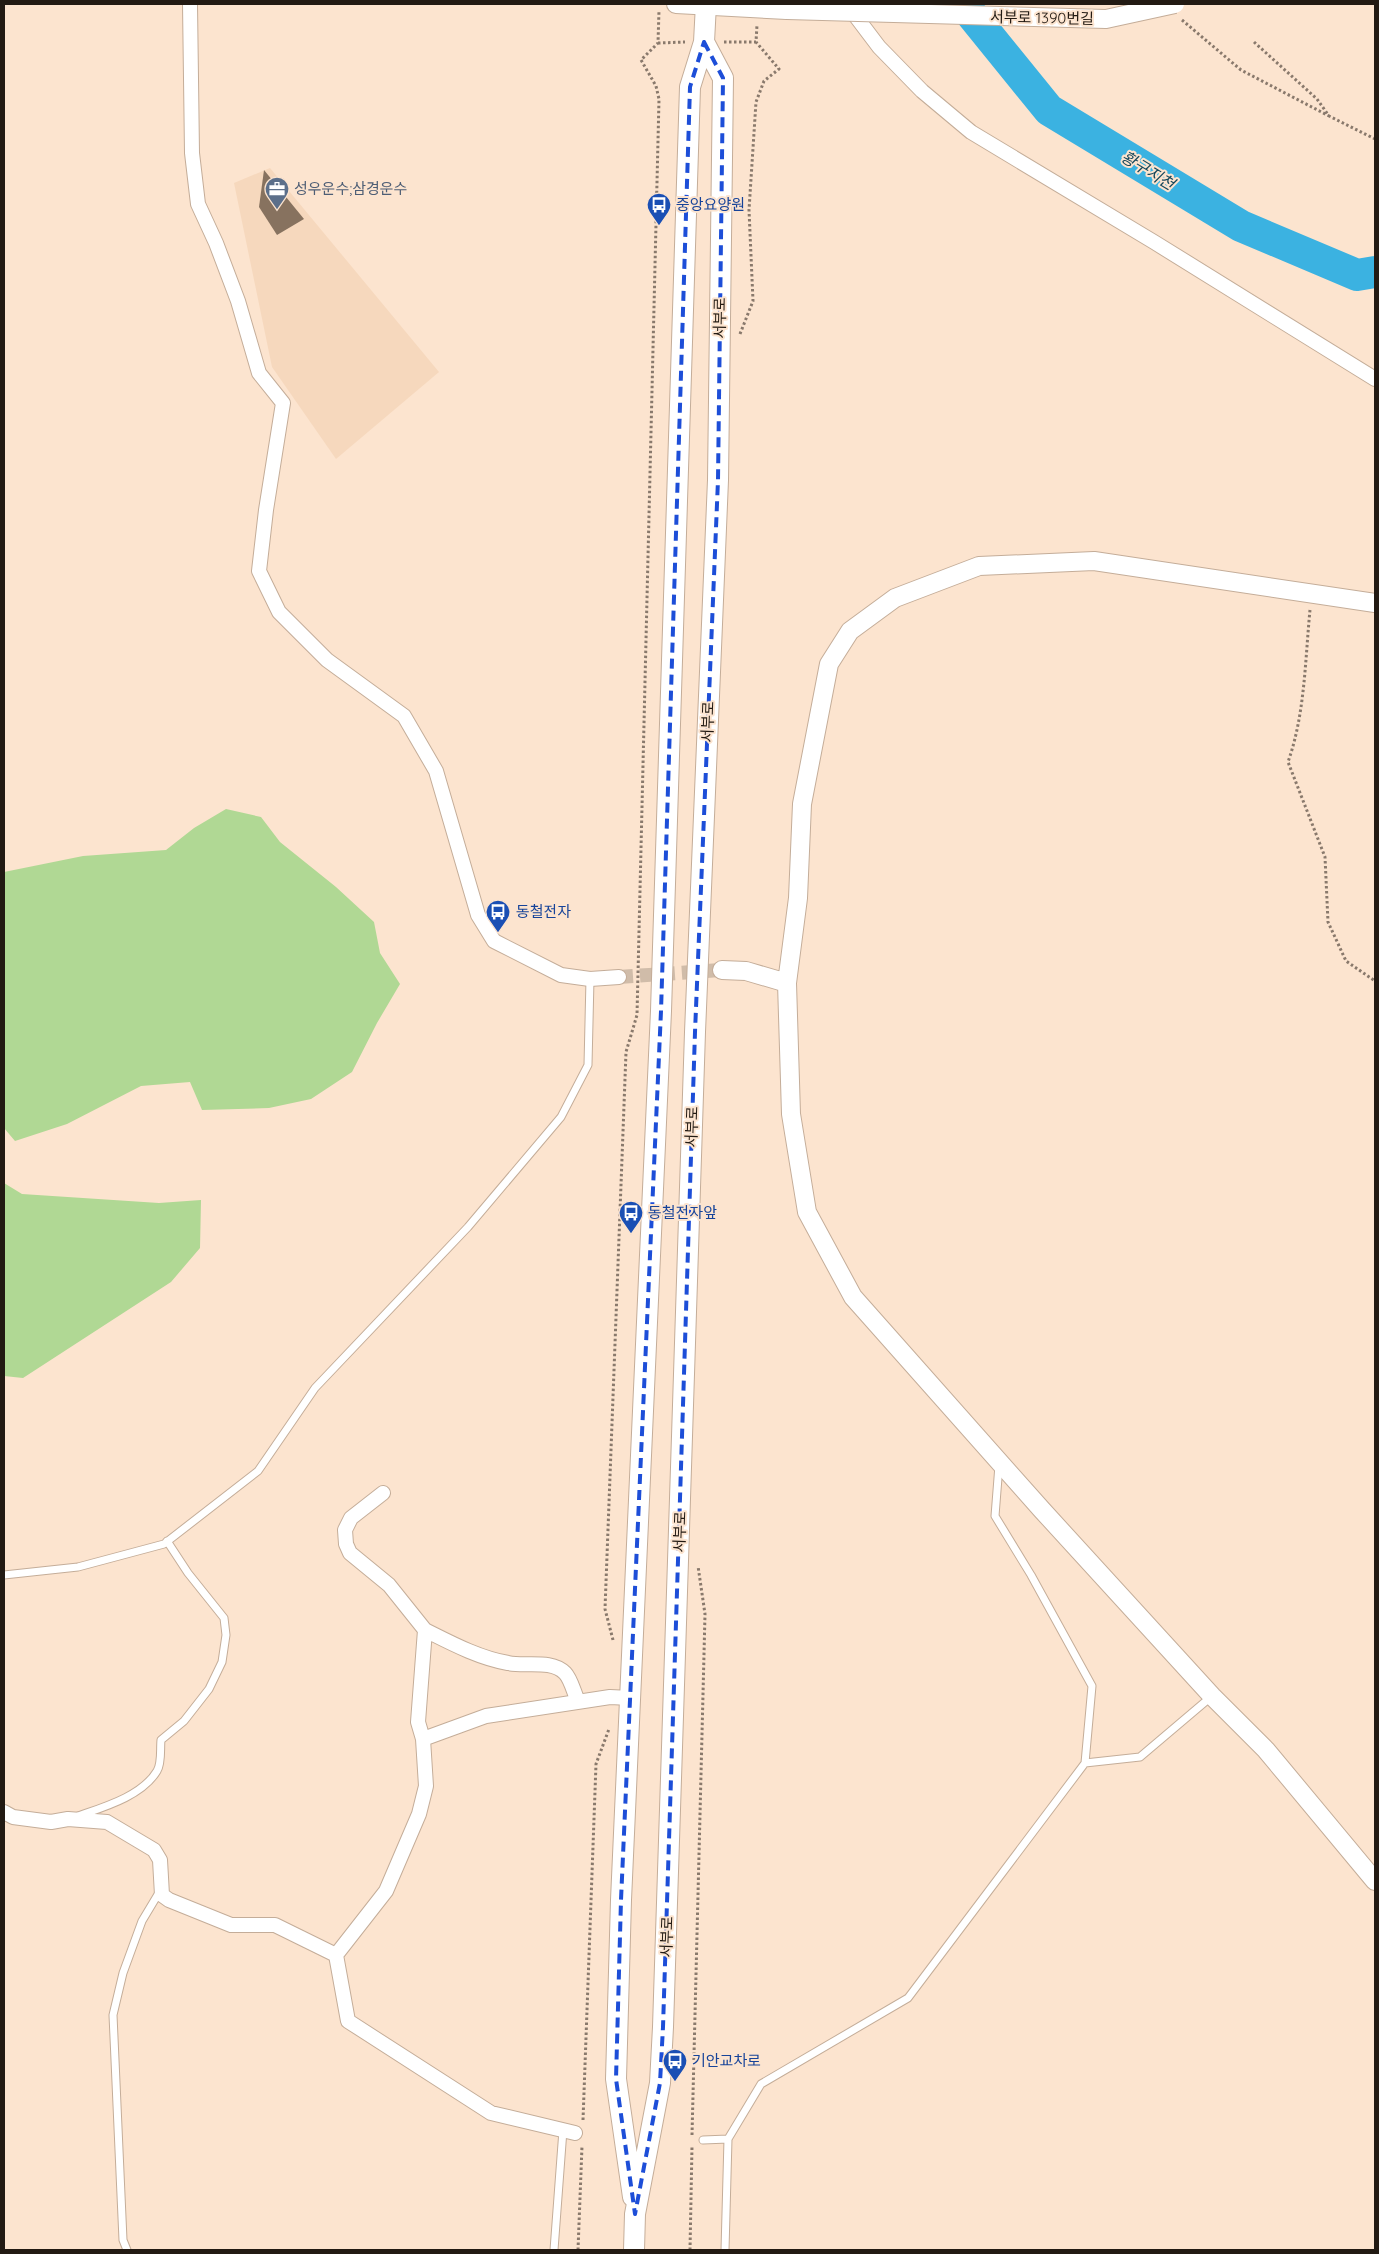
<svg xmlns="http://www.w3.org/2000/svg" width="1379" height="2254" font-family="Quicksand,'Noto Sans KR',sans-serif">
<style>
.built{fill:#f6d8bd}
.green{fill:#b0d894}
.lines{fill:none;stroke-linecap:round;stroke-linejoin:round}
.river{stroke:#3bb2e1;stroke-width:32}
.building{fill:#87725f}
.minor-tunnel{stroke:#d0bca9;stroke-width:14;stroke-dasharray:14 7;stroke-linecap:butt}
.service-casing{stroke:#c4ad99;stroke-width:9}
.minor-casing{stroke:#c4ad99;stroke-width:16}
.tertiary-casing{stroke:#c4ad99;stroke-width:20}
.secondary-casing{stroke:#c4ad99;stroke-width:22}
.path{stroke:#89796c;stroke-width:3;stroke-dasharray:2.5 2.5;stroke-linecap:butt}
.service{stroke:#fff;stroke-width:7}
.minor{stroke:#fff;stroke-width:14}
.tertiary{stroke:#fff;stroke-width:18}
.secondary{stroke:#fff;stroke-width:20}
.tertiary-bridge-casing{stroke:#c4ad99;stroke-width:20;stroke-linecap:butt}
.tertiary-bridge{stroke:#fff;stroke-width:18}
.marked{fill:none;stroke:#1d4ed8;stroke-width:4;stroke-dasharray:10 6;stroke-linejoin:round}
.labels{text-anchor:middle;stroke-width:4;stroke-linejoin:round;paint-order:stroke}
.street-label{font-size:15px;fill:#221a13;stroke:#fce4cf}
.service-label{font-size:15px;fill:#4e5e75;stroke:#fce4cf;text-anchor:start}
.transit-label{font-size:15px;fill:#164399;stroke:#fce4cf;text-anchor:start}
.water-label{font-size:16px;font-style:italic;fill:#16475b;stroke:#fce4cf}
</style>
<rect width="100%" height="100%" fill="#fce4cf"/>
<path class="built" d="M270 168 439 372 336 459 272 367 234 183Z"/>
<path class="green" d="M226 809 261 817 280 842 336 887 374 922 380 953 400 984 377 1023 352 1072 311 1099 269 1108 202 1110 190 1082 141 1086 67 1124 15 1141 4 1128V872L83 856 166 850 194 828Z
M4 1183 22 1194 159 1203 201 1200 200 1248 171 1282 23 1378 4 1376Z"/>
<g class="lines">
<path class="river" d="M963 4 1049 110 1241 226 1357 275 1375 272"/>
</g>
<path class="building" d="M264 170 304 219 277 235 259 207Z"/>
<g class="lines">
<path class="minor-tunnel" d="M619 977 722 970"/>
<defs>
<path id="service" d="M4 1575 78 1567 164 1544 258 1471 315 1388 468 1227 561 1117 588 1065 590 979
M1085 1763 1140 1757 1212 1696
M78 1816C104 1807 142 1796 157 1771 162 1763 160 1749 161 1740L184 1721 209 1689 222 1662 226 1635 224 1618 188 1573 167 1541
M703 2140 728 2139
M127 2250 123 2240 113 2015 123 1973 142 1921 160 1891
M554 2250 563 2130
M725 2250 728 2139 761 2084 908 1998 1085 1763 1092 1686 1031 1575 995 1516 999 1465"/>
<path id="minor" d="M190 4 192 153 198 204 216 243 238 301 259 373 283 403 266 510 259 571 279 612 327 660 404 716 436 771 478 915 494 941 561 975 590 979 619 977
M848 6 879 47 922 91 971 132 1154 242 1375 379
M383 1493 351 1518 345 1530 346 1544 350 1553 389 1585 425 1630 418 1722 423 1739
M425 1630C451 1643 479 1658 508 1663 525 1667 551 1659 565 1673 571 1679 574 1693 578 1701
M4 1812 13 1817 51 1822 68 1819 107 1822 154 1850 160 1860 162 1895 169 1900 231 1925H275L336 1955 348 2021 491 2113 575 2133
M336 1955 386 1891 419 1814 426 1786 423 1739 486 1716 610 1697 630 1698"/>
<path id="tertiary" d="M676 4 787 10
M1375 603 1094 561 979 566 895 598 850 631 829 664 802 804 798 898 787 983 791 1114 807 1212 853 1297 1042 1510 1212 1696 1266 1750 1375 1881
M722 970 746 971 787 983"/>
<path id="secondary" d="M633 2197 616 2079 621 1900 661 1011 690 87 704 42 706 4
M634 2250 635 2214 660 2083 663 2027 695 1032 718 480 723 78 704 42"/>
</defs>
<use href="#service" class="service-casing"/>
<use href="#minor" class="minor-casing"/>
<use href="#tertiary" class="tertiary-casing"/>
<use href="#secondary" class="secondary-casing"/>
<path class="path" d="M1182 20 1241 70 1329 116
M724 42H756
M1254 42 1317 99 1329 116 1375 139
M658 43 685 42
M740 334 753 301 749 210 756 102 764 81 779 69 756 42 757 25
M1310 610C1305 661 1305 714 1288 762L1325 857 1328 922 1346 961 1375 981
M613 1640 605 1609 626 1052 637 1015 659 99 656 86 641 60 658 43 659 10
M583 2120 596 1764 609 1729
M692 2135 705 1614 698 1566
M578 2250 582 2146
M690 2250 692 2146"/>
<use href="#service" class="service"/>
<use href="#minor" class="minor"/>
<use href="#tertiary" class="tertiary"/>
<use href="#secondary" class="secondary"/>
<defs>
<path id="tertiary-bridge" d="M787 10 1106 19 1175 4"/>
</defs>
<use href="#tertiary-bridge" class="tertiary-bridge-casing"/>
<use href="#tertiary-bridge" class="tertiary-bridge"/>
</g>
<path class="marked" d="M704 42 723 78 718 480 695 1032 663 2027 660 2083 635 2214 616 2079 621 1900 661 1011 690 87Z"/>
<defs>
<symbol id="office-pin" viewBox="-11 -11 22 30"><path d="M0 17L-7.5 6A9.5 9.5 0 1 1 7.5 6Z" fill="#5c6f8a" stroke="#fce4cf"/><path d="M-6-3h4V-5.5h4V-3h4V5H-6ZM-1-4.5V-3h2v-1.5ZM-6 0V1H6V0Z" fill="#fff"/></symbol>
<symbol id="bus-pin" viewBox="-11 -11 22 30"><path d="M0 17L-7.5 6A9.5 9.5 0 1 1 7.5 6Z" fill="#1a4fb4" stroke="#fce4cf"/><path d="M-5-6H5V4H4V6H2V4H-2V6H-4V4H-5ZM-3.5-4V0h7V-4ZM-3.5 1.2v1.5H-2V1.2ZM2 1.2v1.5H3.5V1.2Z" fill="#fff"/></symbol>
</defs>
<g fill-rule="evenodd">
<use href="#office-pin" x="263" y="175" width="28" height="38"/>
<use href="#bus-pin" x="645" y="191" width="28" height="38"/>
<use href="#bus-pin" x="484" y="898" width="28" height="38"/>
<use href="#bus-pin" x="617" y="1199" width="28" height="38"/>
<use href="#bus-pin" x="661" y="2047" width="28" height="38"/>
</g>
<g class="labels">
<g class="street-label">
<text transform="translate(1042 18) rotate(1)" y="5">서부로 1390번길</text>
<text transform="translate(720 318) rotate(-89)" y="5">서부로</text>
<text transform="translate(708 722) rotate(-88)" y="5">서부로</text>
<text transform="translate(692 1127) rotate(-88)" y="5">서부로</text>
<text transform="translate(680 1532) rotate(-88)" y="5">서부로</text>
<text transform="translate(667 1937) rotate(-88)" y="5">서부로</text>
</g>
<g class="service-label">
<text x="294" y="194">성우운수;삼경운수</text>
</g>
<g class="transit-label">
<text x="676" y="210">중앙요양원</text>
<text x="516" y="917">동철전자</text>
<text x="648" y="1218">동철전자앞</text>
<text x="692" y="2066">기안교차로</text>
</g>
<g class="water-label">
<text transform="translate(1148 170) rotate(31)" y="6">황구지천</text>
</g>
</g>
<rect width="1379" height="2254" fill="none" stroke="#221a13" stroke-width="10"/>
</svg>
